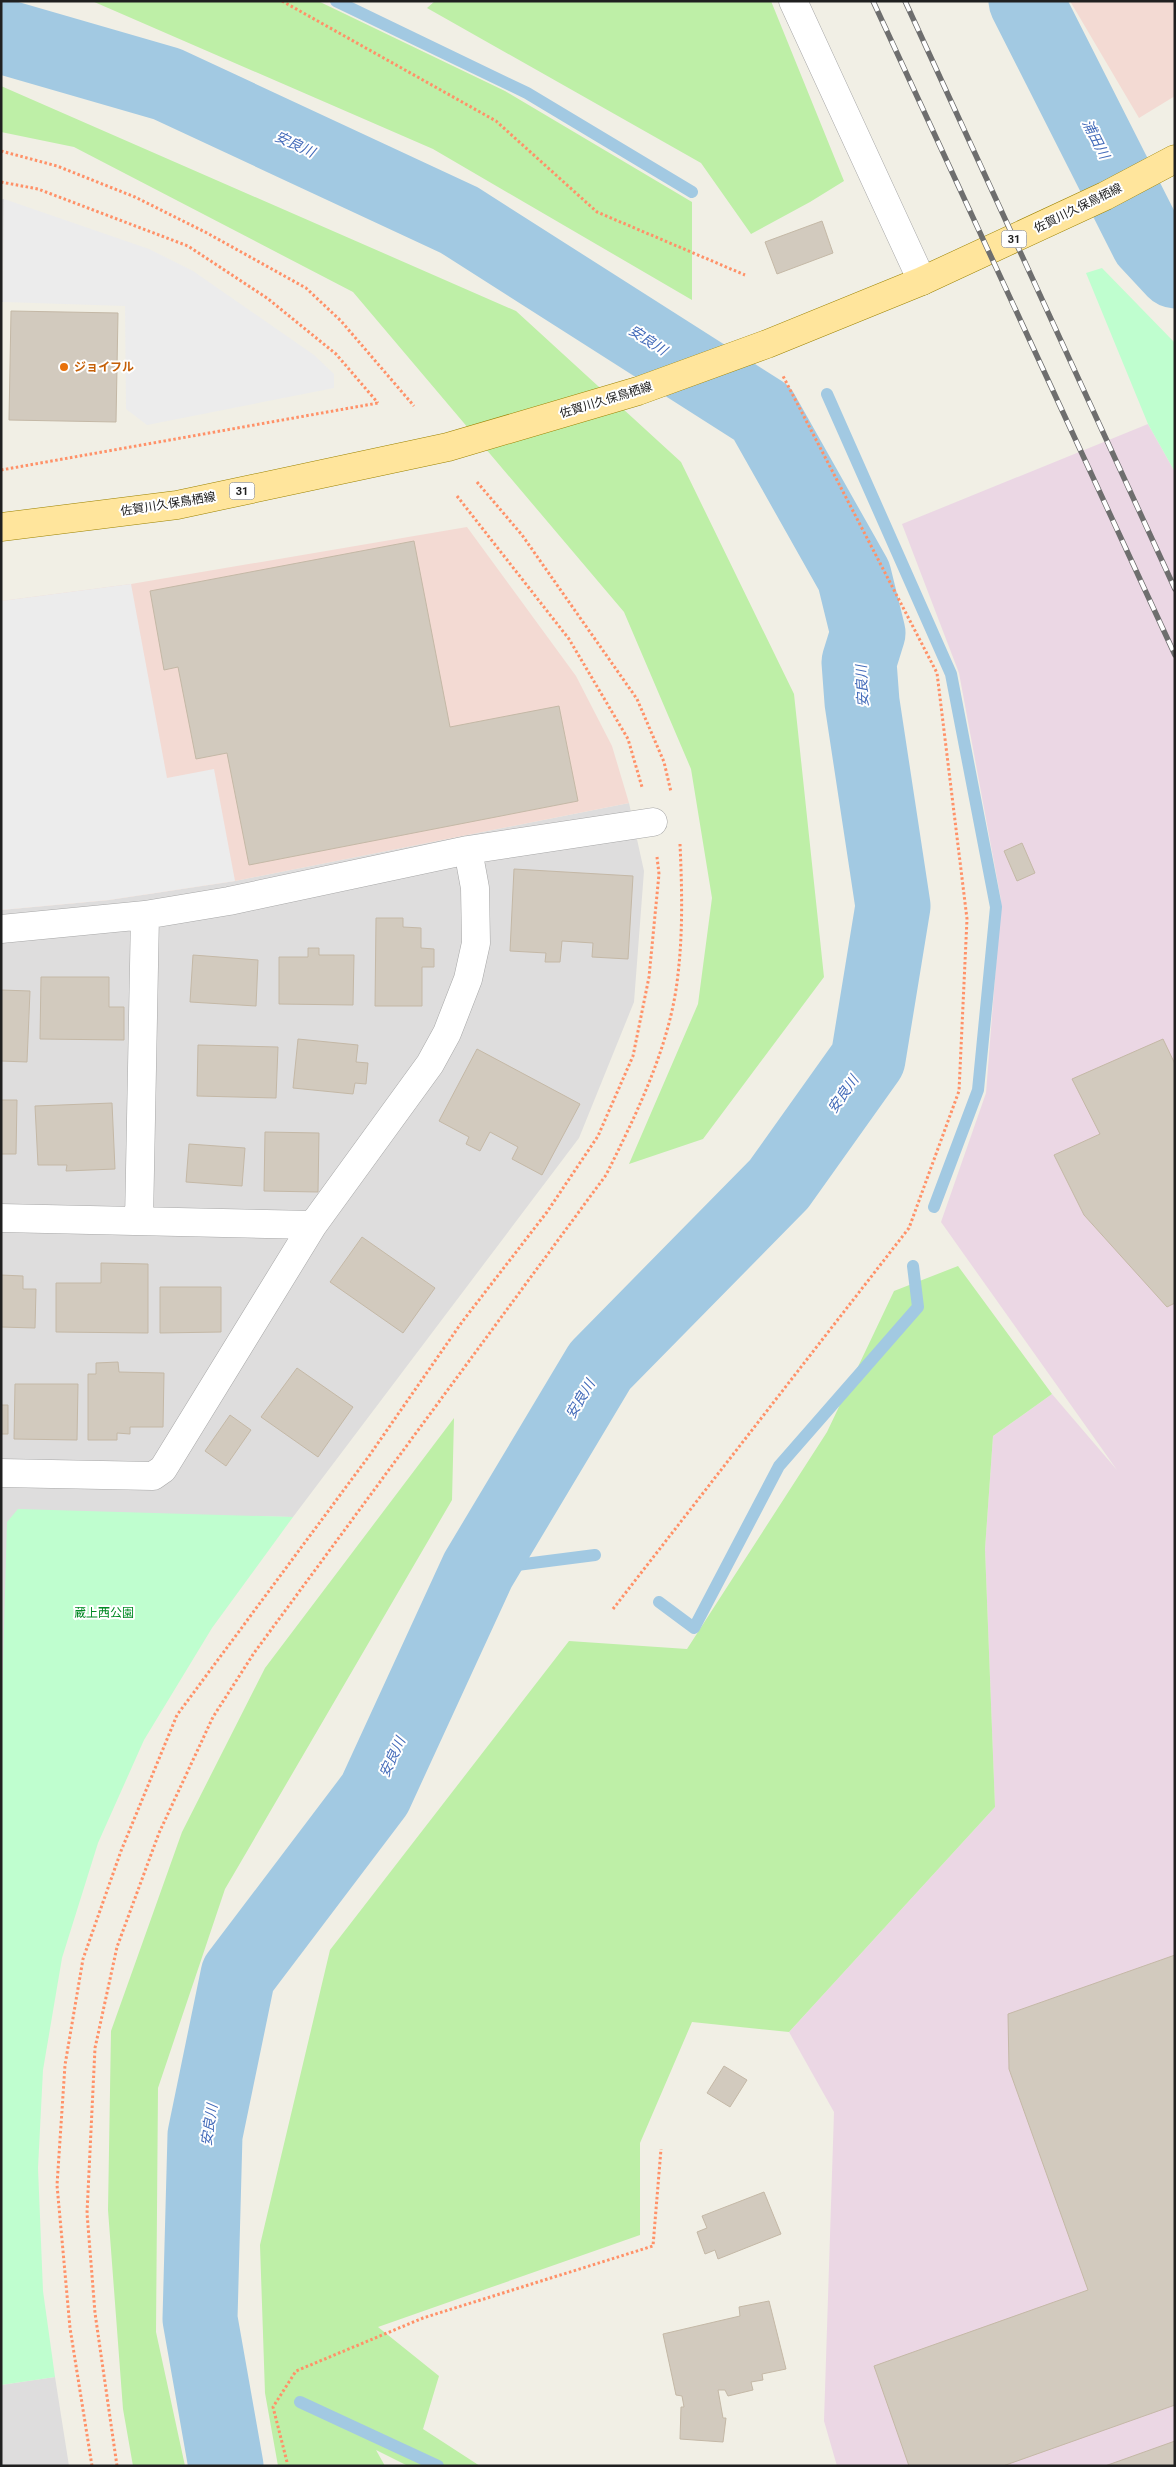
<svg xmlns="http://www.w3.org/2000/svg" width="1176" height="2467" font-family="Roboto,'Noto Sans JP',sans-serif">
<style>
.residential{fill:#dedddd}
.commercial{fill:#f3dad3}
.industrial{fill:#ebd7e4}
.grass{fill:#beefa7}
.park{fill:#bffecf}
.parking{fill:#ececec}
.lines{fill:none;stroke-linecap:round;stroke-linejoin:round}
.stream{stroke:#a2c9e2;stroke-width:12}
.river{stroke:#a2c9e2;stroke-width:75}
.building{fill:#d2cabe;stroke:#c4b8a6}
.street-casing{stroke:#a7a7a7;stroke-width:29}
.primary-casing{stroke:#9b8200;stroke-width:29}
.path{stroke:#ff9168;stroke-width:3;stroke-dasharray:2.5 2.5;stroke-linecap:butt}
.street{stroke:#fff;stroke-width:28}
.primary{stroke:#ffe59c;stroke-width:28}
.rail-casing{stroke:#6e6e6e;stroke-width:5.5}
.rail{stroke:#fff;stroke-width:4;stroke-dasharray:11;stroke-linecap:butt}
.food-dot{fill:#e8710a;stroke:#fff;stroke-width:2}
.labels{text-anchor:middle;stroke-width:4;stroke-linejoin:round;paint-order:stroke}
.shield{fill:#fff;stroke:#636363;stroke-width:1}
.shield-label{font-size:11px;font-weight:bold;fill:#202020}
.street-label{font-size:12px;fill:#202020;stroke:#fff}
.food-label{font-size:12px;font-weight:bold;fill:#c56008;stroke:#fff;text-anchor:start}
.park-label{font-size:12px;fill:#028a24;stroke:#fff}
.water-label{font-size:14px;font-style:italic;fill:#426ab9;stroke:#fff}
</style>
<rect width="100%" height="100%" fill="#f1efe5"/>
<path class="residential" d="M1 199H4L3 302H1Z
M629 803 644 871 634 1002 579 1138 293 1517 234 1516 1 1734V910L109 900 235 881Z
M55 2377 69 2466H1V2385Z"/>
<path class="commercial" d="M1070 1H1175V96L1139 118Z
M467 527 576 676 612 746 629 803 235 881 109 900 1 910V601L131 584Z"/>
<path class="industrial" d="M1148 424 1175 472V2466H837L824 2421 834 2112 789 2032 995 1807 985 1549 993 1436 1052 1394 1117 1470 941 1222 986 1093 1001 900 959 673 902 524Z"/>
<path class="grass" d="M92 1H318L505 91 692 202V300L433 149Z
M435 1H771L844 181 810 202 751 234 701 163 427 8Z
M1 86 516 311 681 462 794 694 824 977 703 1139 629 1164 698 1004 712 898 691 769 624 612 353 292 74 147 1 132Z
M958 1266 1052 1394 993 1436 985 1549 995 1807 789 2032 692 2022 640 2143V2235L378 2327 439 2376 423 2429 480 2466H408L376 2450 385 2466H278L265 2393 260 2245 330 1950 569 1641 687 1649 827 1432 894 1291Z
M454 1418 452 1500 225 1889 158 2088 156 2332 185 2466H133L123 2409 108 2210 111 2031 182 1832 265 1668Z"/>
<path class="park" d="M1102 268 1175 343V472L1148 424 1086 273Z
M18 1509 293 1517 212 1628 144 1740 98 1843 62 1958 43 2070 38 2168 43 2291 55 2377 1 2385V1734L7 1522Z"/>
<path class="parking" d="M4 199 149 249 193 271 314 355 334 374V388L147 425 126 409 125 306 3 302Z
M131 584 167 778 214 769 235 881 109 900 1 910V601Z"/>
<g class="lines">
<path class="stream" d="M336 1 527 93 692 192
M827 394 951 674 996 907 978 1090 934 1207
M478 1570 595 1555
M659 1602 694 1628 779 1466 918 1307 913 1266
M300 2402 438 2466"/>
<path class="river" d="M1026 1 1148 242 1175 271
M1 36 167 84 459 220 762 413 854 576 868 633 859 662 862 702 893 906 868 1059 779 1184 600 1366 478 1570 375 1794 238 1975 205 2135 200 2319 226 2466"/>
</g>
<path class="building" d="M822 221 833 253 777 274 765 242Z
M11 311 118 313 116 422 9 420Z
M414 541 450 727 559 706 578 801 249 865 227 753 196 759 178 667 164 670 150 591Z
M1022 843 1035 873 1017 881 1004 851Z
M514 869 633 876 628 959 592 957 593 943 562 941 560 962H545L546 953 510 951Z
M376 918H403V927L421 928V948L434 949V967H422V1006H375Z
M308 948H319V955H354L353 1005 279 1004V957H308Z
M193 955 258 960 256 1006 190 1002Z
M41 977H109V1007H124V1040L40 1039Z
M1 990 30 991 27 1062 1 1061Z
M298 1039 358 1045 356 1062 368 1063 366 1084 355 1083 353 1094 293 1088Z
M1163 1039 1175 1064V1303L1167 1307 1084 1215 1054 1155 1100 1134 1072 1079Z
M198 1045 278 1047 276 1098 197 1096Z
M477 1049 580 1104 542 1175 512 1159 518 1147 490 1132 480 1151 466 1144 469 1137 439 1121Z
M1 1100H17L16 1154H1Z
M112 1103 115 1169 66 1171 67 1165H38L35 1106Z
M265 1132 319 1133 318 1192 264 1191Z
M189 1144 245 1148 242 1186 186 1182Z
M362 1237 435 1288 403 1333 330 1282Z
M101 1263 148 1264V1333L56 1332V1283H101Z
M1 1275 23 1276V1289H36L35 1328 1 1327Z
M160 1287H221V1332L160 1333Z
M118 1362 119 1372 164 1373 163 1427H130V1434L117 1433V1440H88V1374H96V1363Z
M297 1368 353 1407 318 1457 261 1417Z
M15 1384H78L77 1440 14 1439Z
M1 1405H8V1434H1Z
M230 1415 251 1430 226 1466 205 1451Z
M1175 1955V2405L1003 2466H909L874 2366 1088 2290 1009 2069 1008 2014Z
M724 2066 747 2080 730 2107 707 2093Z
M764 2192 781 2234 718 2259 715 2250 705 2254 697 2232 707 2228 702 2216Z
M769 2301 786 2369 762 2374 763 2380 751 2382 753 2390 728 2396 725 2390H718L723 2418H726L723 2442 680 2439 681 2407H684L682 2396 676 2395 663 2334 740 2316 739 2307Z
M1175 2441V2466H1105Z"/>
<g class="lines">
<defs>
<path id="street" d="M793 1 922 281
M1 929 145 915 229 901 468 850 653 822
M1 1218 313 1225
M139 1221 145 915
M1 1473 153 1476 163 1469 313 1225 430 1064 447 1033 468 979 476 943 475 888 468 850"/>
<path id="primary" d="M1 527 177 505 448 447 638 391 767 344 922 281 1105 196 1175 159"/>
</defs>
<use href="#street" class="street-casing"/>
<use href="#primary" class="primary-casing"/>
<path class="path" d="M282 1 496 121 597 212 745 275
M1 151 57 166 135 197 207 233 306 288 341 321 414 406
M1 182 38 189 188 246 267 298 336 354 378 403
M1 470 378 403
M477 482 522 535 637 699 664 762 671 792
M457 496 569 639 628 739 642 787
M613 1609 909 1228 959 1091 967 919 937 673 783 376
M287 2462 273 2407 296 2371 423 2318 653 2246 661 2149
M92 2466 70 2328 57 2185 65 2065 83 1959 121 1851 177 1715 369 1456 462 1322 547 1212 598 1136 633 1056 649 977 659 874 657 857
M117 2466 95 2313 87 2213 95 2048 117 1947 159 1833 213 1717 254 1653 606 1175C637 1113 671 1044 678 974 683 931 682 888 680 844"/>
<use href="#street" class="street"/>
<use href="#primary" class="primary"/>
<defs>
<path id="rail" d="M873 1 1175 655
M905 1 1175 589"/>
</defs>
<use href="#rail" class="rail-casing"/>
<use href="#rail" class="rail"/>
</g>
<circle class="food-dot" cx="64" cy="367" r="5"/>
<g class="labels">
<g class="shield">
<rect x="1001.5" y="230.5" width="25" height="17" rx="4"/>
<rect x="229.5" y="482.5" width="25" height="17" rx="4"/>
</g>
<g class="shield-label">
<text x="1014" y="243">31</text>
<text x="242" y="495">31</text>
</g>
<g class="street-label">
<text transform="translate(1078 208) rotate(-26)" y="4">佐賀川久保鳥栖線</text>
<text transform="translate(606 400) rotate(-17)" y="4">佐賀川久保鳥栖線</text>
<text transform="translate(168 504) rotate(-9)" y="4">佐賀川久保鳥栖線</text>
</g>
<g class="food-label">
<text x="74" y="371">ジョイフル</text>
</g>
<g class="park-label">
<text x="104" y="1617">蔵上西公園</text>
</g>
<g class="water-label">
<text transform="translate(1096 139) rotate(63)" y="5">浦田川</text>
<text transform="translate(295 144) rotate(25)" y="5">安良川</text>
<text transform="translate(648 340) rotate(33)" y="5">安良川</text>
<text transform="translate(862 686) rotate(-93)" y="5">安良川</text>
<text transform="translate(843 1094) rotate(-55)" y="5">安良川</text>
<text transform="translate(580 1399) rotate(-59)" y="5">安良川</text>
<text transform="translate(392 1757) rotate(-65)" y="5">安良川</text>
<text transform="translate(209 2125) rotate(-81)" y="5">安良川</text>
</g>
</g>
<rect width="1176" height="2467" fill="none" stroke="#202020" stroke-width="5"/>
</svg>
